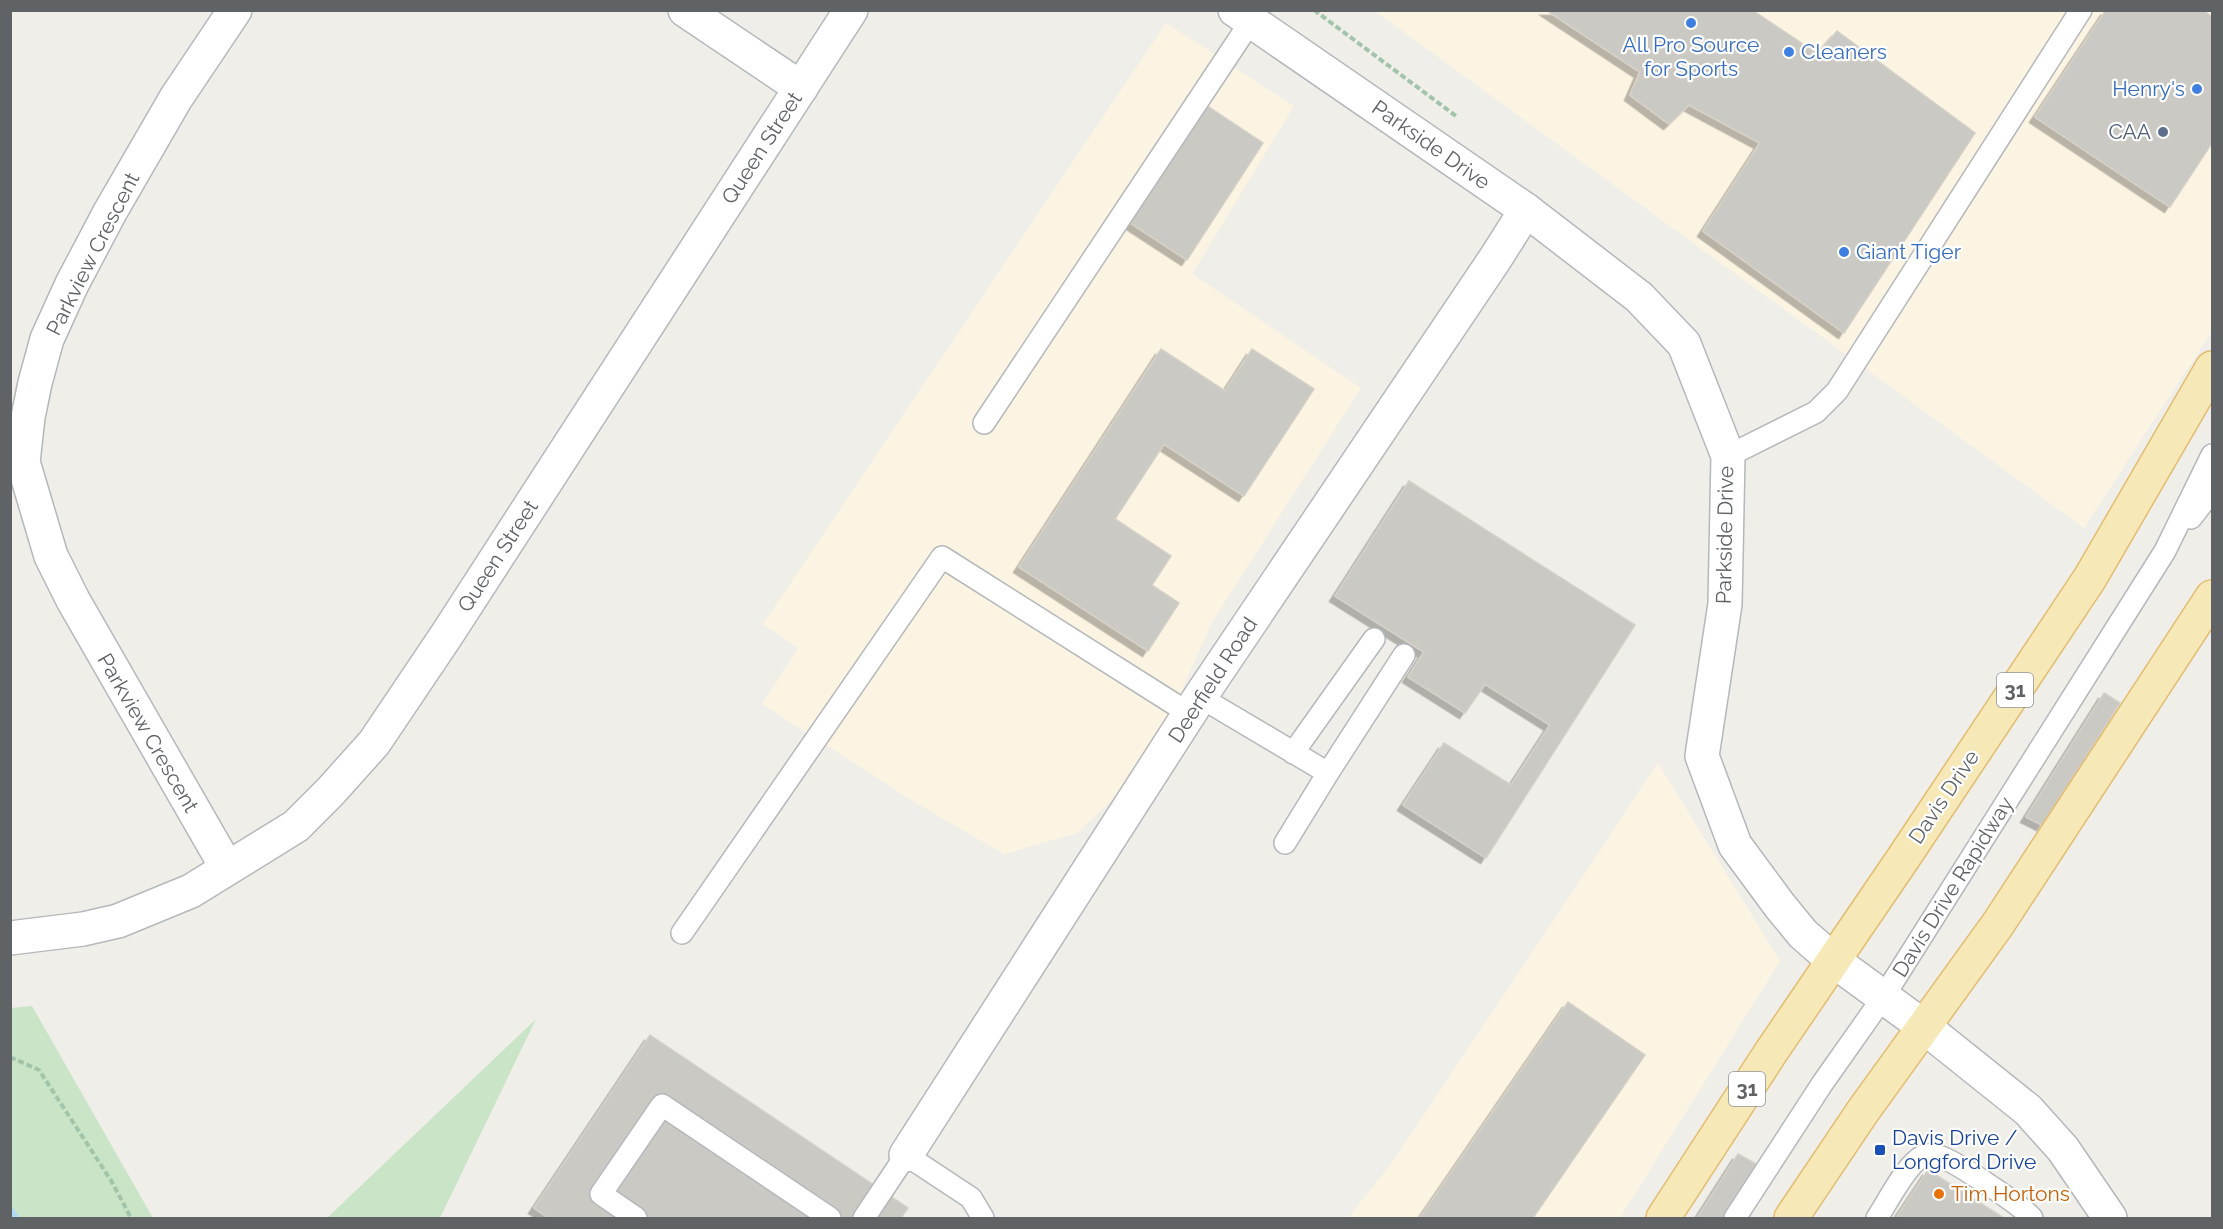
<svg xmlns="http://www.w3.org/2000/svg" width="2223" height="1229" font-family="Raleway,sans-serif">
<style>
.commercial{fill:#fbf4e2}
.green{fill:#cae4c8}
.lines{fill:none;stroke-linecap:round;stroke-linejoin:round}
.stream{stroke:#b2dcf6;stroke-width:10}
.building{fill:#cbc9c4;stroke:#d4cfc7;stroke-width:1.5;filter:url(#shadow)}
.service-casing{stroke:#b5b8bb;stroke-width:24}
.minor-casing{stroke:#b5b8bb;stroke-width:36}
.tertiary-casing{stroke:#b5b8bb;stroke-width:36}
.secondary-casing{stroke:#b4b7bb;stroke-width:36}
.primary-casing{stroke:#e2bc6f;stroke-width:36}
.path{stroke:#a2c4aa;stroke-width:4;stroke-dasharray:6 3;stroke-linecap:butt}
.service{stroke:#fff;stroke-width:21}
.minor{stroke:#fff;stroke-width:33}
.tertiary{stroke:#fff;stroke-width:33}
.secondary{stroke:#fff;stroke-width:33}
.primary{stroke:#f6e9b7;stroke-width:33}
.shop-dot{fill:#3f7fe0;stroke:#fff;stroke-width:2}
.service-dot{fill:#5c6f8a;stroke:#fff;stroke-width:2}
.transit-dot{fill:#1a4fb4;stroke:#fff;stroke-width:2}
.food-dot{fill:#e8710a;stroke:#fff;stroke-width:2}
.labels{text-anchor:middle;stroke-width:4.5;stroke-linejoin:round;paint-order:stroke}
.shield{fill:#fff;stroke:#8f9294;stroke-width:1.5}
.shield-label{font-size:20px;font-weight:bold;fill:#5f6366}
.shop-label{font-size:21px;fill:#366cbe;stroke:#fff;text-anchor:start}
.service-label{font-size:21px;fill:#4e5e75;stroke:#fff;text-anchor:end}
.street-label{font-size:21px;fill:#5f6366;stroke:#fff}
.transit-label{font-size:21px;fill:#164399;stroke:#fff;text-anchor:start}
.food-label{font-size:21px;fill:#c56008;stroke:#fff;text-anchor:start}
</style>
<defs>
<filter id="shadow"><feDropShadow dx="-5.5" dy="5.5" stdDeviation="0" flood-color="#0004"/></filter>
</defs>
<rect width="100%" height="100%" fill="#f0eee8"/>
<path class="commercial" d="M1375 11H2212V331L2084 528Z
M1166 23 1294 106 1192 274 1361 388 1211 624 1149 765 1077 833 1004 854 916 803 762 704 798 648 763 624Z
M1658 763 1780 961 1620 1218H1348L1391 1164Z"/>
<path class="green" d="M32 1006 153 1218H11V1008Z
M536 1019 440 1218H327Z"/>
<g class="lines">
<path class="stream" d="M10 1212 14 1218"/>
</g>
<path class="building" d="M1546 10H1752L1818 54 1837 31 1975 133 1844 333 1703 231 1760 143 1689 105 1669 124 1630 95 1640 72Z
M2106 10H2203L2212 17V143L2170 207 2035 117Z
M1206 105 1263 143 1187 260 1129 222Z
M1161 349 1225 391 1252 349 1314 389 1244 496 1164 444 1115 519 1171 556 1152 585 1179 603 1148 651 1019 567Z
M1409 481 1635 625 1486 858 1403 805 1444 743 1511 785 1550 725 1485 684 1465 713 1408 677 1424 652 1335 596Z
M2104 693 2120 703 2042 825 2026 817Z
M1568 1002 1645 1055 1533 1218H1420Z
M650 1035 908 1208 901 1218H549L534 1208Z
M1738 1154 1758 1165 1724 1218H1697Z
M1928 1170 2004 1218H1896Z"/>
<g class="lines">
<defs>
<path id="service" d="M984 423 1251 21
M1728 456 1816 412 1837 391 2081 10
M2191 518 2212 491
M1200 697 1328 773 1285 843
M1293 753 1374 639
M1328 773 1404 655
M682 933 942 557 1190 714
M636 1218 601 1194 662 1105 830 1218
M864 1218 906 1155 971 1198 983 1218
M1735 1218 1822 1084 1884 996 2165 551 2212 455
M1877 1218C1887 1203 1907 1163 1923 1156 1928 1154 1936 1154 1941 1157 1958 1163 2021 1205 2032 1218"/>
<path id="minor" d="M685 10 801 88
M227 868 73 600 51 556 23 462 28 417 35 383 47 339 72 284 110 212 176 98 235 10
M906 1155 1200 697 1495 259 1526 210"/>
<path id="tertiary" d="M10 938 83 929 118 921 191 891 296 826 330 792 374 743 446 636 851 10
M1923 1026 2028 1110 2063 1149 2110 1218"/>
<path id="secondary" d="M1235 10 1526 210 1639 297 1684 344 1728 456 1725 604 1702 756 1735 845 1780 906 1803 934 1834 961 1923 1026"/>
<path id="primary" d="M1663 1218 1771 1052 1902 860 2090 578 2212 368
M1791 1218 1863 1111 1998 924 2212 597"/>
</defs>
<use href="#service" class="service-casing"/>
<use href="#minor" class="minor-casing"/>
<use href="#tertiary" class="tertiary-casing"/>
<use href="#secondary" class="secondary-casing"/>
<use href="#primary" class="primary-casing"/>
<path class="path" d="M1314 10 1456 116
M10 1057 39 1070 112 1182 131 1218"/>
<use href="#service" class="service"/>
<use href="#minor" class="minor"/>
<use href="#tertiary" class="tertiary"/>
<use href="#secondary" class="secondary"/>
<use href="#primary" class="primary"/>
</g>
<g class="shop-dot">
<circle cx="1691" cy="23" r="6"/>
<circle cx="1789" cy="52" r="6"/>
<circle cx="2197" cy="89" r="6"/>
<circle cx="1844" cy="252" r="6"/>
</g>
<circle class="service-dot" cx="2163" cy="132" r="6"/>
<rect class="transit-dot" x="1874" y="1144" width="12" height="12" rx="3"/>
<circle class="food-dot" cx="1939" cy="1194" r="6"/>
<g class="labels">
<g class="shield">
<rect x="1997" y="673" width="36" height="34" rx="4.5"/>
<rect x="1729" y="1072" width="36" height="34" rx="4.5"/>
</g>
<g class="shield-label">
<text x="2015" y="697">31</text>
<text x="1747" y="1096">31</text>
</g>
<g class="shop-label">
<text x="1691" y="52" text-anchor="middle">All Pro Source<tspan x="1691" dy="24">for Sports</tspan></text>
<text x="1801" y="59">Cleaners</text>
<text x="2185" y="96" text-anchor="end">Henry's</text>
<text x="1856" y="259">Giant Tiger</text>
</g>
<g class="service-label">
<text x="2151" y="139">CAA</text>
</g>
<g class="street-label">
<text transform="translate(1431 145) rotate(35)" y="7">Parkside Drive</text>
<text transform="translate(762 148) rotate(-57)" y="7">Queen Street</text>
<text transform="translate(93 254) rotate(-63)" y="7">Parkview Crescent</text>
<text transform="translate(1725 535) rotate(-89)" y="7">Parkside Drive</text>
<text transform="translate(498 556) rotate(-57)" y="7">Queen Street</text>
<text transform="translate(1213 680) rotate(-57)" y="7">Deerfield Road</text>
<text transform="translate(148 733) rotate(60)" y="7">Parkview Crescent</text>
<text transform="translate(1944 797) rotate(-56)" y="7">Davis Drive</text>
<text transform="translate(1953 887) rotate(-58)" y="7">Davis Drive Rapidway</text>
</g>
<g class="transit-label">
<text x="1892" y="1145">Davis Drive /<tspan x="1892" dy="24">Longford Drive</tspan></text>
</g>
<g class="food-label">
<text x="1951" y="1201">Tim Hortons</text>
</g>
</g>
<rect width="2223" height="1229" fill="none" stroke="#5f6366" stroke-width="24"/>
</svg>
